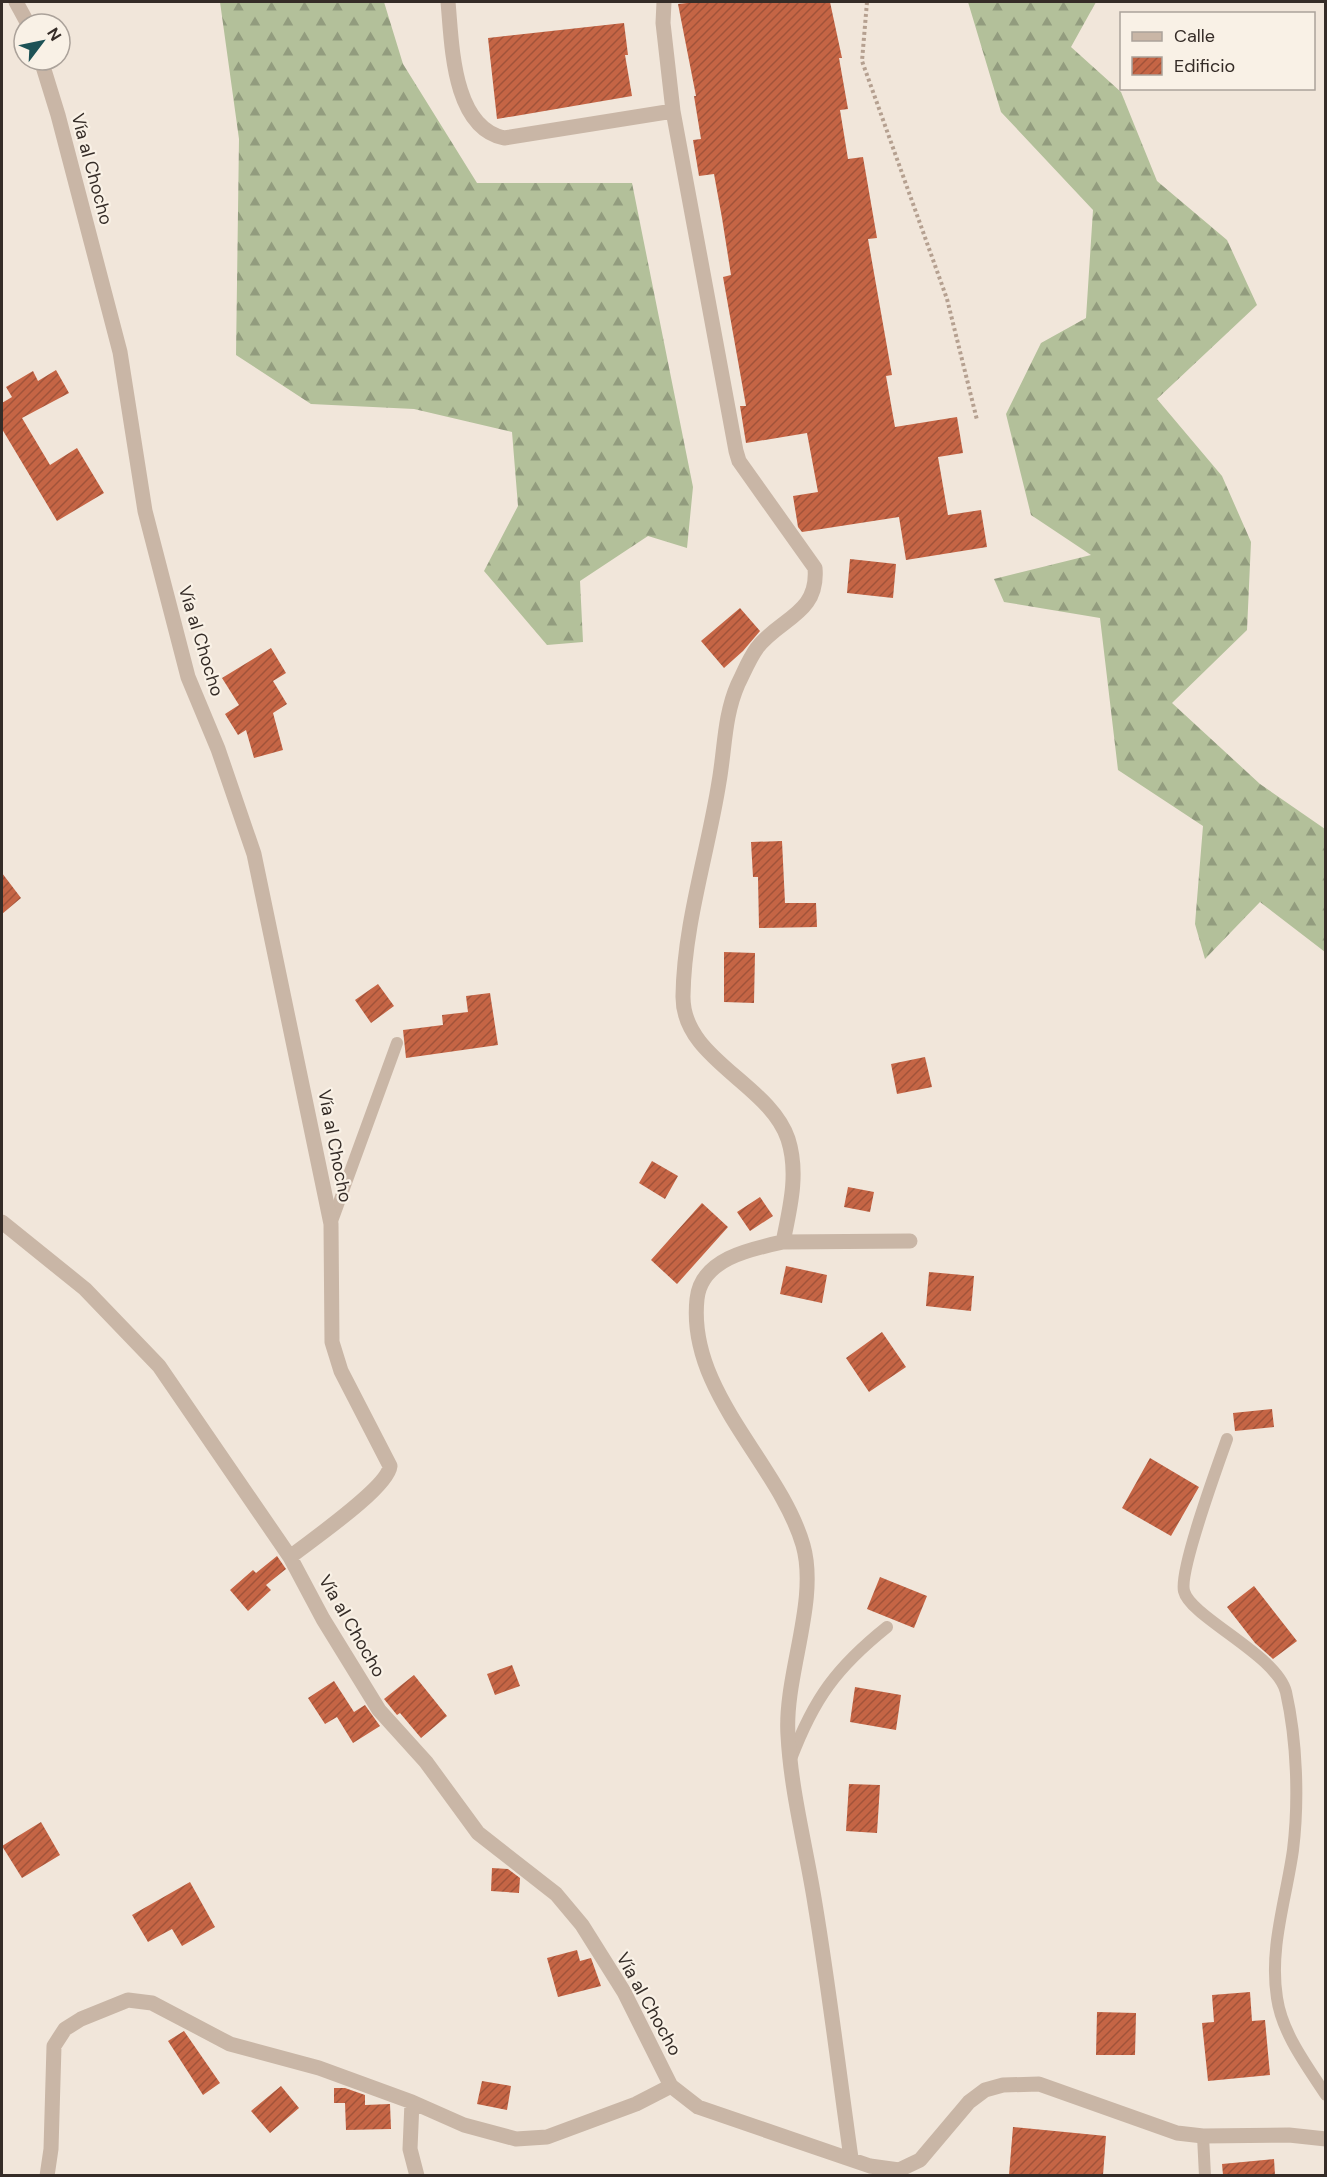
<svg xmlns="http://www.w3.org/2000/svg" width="1327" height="2177" font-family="'DM Sans',sans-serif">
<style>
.forest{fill:url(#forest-firs)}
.building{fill:url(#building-hatch)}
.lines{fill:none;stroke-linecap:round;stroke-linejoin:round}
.path{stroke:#b5a090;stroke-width:4;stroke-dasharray:3 3;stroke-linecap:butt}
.lane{stroke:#c9b6a6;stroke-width:12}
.street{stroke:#c9b6a6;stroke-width:15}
.labels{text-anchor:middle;stroke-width:4.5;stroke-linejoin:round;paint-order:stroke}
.street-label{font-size:18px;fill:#352c27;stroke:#f9f1e6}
</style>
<defs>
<pattern id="forest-firs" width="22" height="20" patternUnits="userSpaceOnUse" patternTransform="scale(1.5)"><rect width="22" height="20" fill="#b3c09a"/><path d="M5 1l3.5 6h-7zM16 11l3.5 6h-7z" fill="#929c7e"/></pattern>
<pattern id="building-hatch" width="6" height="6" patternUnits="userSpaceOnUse" patternTransform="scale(1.5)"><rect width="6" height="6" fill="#c56545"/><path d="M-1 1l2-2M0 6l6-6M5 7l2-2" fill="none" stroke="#a1533a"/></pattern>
</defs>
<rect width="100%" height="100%" fill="#f1e6da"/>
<path class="forest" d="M220 2H384L403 64 477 183H632L693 487 687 548 648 536 580 581 583 642 547 645 484 571 518 506 512 432 414 409 311 404 236 355 239 139Z
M968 2H1096L1071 47 1121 92 1157 181 1227 240 1257 305 1157 399 1222 476 1251 542 1247 630 1172 703 1260 784 1325 829V952L1260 902 1205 959 1195 924 1203 826 1118 770 1100 618 1004 602 994 579 1091 555 1031 515 1006 414 1041 343 1086 318 1093 210 1001 112Z"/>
<path class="building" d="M696 2H830L842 58H839L848 109 840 110 848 159 863 157 877 238 868 239 892 375 886 376 895 427 957 417 963 453 938 457 948 515 981 510 987 547 906 560 899 517 802 532 798 527 793 496 818 492 807 433 746 443 740 406H746L723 277 731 275 722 218 714 174 699 176 693 140 701 139 694 96H696L678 4Z
M624 23 628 55H625L632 96 497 119 488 38Z
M56 370 69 393 22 418 50 465 77 448 104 493 57 521 2 429V403L12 397 6 387 33 371 38 381Z
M850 559 896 564 893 598 847 593Z
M740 608 760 631 743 651 724 668 701 641Z
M271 648 286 673 273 681 287 704 273 713 283 750 254 758 246 730 238 735 225 714 239 705 222 678Z
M782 841 785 903H816L817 927 759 928 758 877H753L751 842Z
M2 873 21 898 2 914Z
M724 952 755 953 754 1003 724 1002Z
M378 984 394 1006 371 1023 355 1000Z
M490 993 498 1045 406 1058 403 1030 443 1025 442 1015 468 1012 466 996Z
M925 1057 932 1087 897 1094 891 1064Z
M652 1161 678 1176 665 1199 639 1183Z
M848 1187 874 1192 870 1212 844 1207Z
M760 1197 773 1216 750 1231 737 1212Z
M702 1203 728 1227 677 1284 651 1260Z
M786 1266 827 1275 822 1303 780 1294Z
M929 1272 974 1276 971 1311 926 1306Z
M882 1332 906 1367 869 1392 846 1358Z
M1272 1409 1274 1427 1235 1431 1233 1413Z
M1150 1458 1199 1487 1171 1536 1122 1508Z
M277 1556 286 1569 266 1585 271 1590 248 1611 230 1590 253 1570 256 1573Z
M880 1577 927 1596 914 1628 867 1609Z
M1254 1586 1297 1641 1273 1659 1255 1643 1227 1607Z
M512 1665 520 1686 495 1695 487 1674Z
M414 1675 447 1716 421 1738 400 1713 397 1715 384 1699Z
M334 1681 354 1712 365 1705 380 1726 353 1743 337 1717 325 1724 308 1698Z
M855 1687 901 1695 896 1730 850 1722Z
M849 1784 880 1785 877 1833 846 1831Z
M41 1822 60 1855 22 1878 2 1846Z
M492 1868 508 1869 520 1878 519 1893 491 1891Z
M190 1882 215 1927 182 1946 172 1929 148 1942 132 1915Z
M577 1950 580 1961 591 1958 601 1986 558 1997 547 1958Z
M1250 1992 1252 2021 1265 2020 1270 2075 1208 2081 1202 2023 1214 2022 1212 1995Z
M1097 2012 1136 2013 1135 2055H1096Z
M184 2031 220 2083 203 2095 168 2041Z
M482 2081 511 2086 507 2110 477 2104Z
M281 2086 299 2108 270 2133 251 2111Z
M334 2088H345L365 2095V2105L390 2104 391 2129 346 2130 345 2103H334Z
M1013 2127 1106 2136 1103 2175H1009Z
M1274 2159 1275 2175H1223L1222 2164Z"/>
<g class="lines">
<path class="path" d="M867 2 862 61 947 299 977 420"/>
<path class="lane" d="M331 1224 397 1043
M1227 1439C1218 1465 1179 1570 1184 1591 1190 1617 1277 1655 1286 1692 1297 1741 1299 1801 1293 1850 1286 1900 1269 1948 1277 1998 1282 2033 1307 2066 1326 2095
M791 1759C814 1698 837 1667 887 1627
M1203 2136 1205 2176"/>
<path class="street" d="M16 2 28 24
M448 2C452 43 452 127 504 138L673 111
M664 2 663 23 673 111 736 451 739 461 815 568C819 614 780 618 757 648 749 659 744 672 738 684 724 716 725 748 719 782 708 852 684 924 683 996 682 1059 769 1083 788 1139 799 1173 790 1208 783 1242 750 1249 701 1259 697 1299 687 1392 779 1463 803 1545 819 1601 784 1676 788 1735 791 1792 806 1847 815 1904 829 1988 839 2073 851 2158
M41 60 58 115 120 352 145 511 188 677 218 749 254 854 331 1224 332 1342 341 1371 390 1466C388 1488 310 1541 290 1557
M2 1222 85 1289 159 1366 290 1557 323 1619 379 1710 426 1762 478 1833 556 1894 582 1925 624 1992 671 2086
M783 1242 910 1241
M412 2102 410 2149 417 2176
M47 2176 51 2149 54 2046 65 2029 81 2019 128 2000 152 2003 230 2044 319 2068 412 2102 464 2125 516 2139 547 2137 636 2104 671 2086 698 2107 870 2166 899 2170 920 2160 969 2102 985 2090 1003 2085 1039 2084 1177 2133 1203 2136 1289 2135 1326 2139"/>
</g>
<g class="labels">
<g class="street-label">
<text transform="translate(92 169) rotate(75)" y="6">Vía al Chocho</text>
<text transform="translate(201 641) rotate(73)" y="6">Vía al Chocho</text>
<text transform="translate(335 1146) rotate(79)" y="6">Vía al Chocho</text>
<text transform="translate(352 1626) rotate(60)" y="6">Vía al Chocho</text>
<text transform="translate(649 2004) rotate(61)" y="6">Vía al Chocho</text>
</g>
</g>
<rect width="1327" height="2177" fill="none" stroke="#352c27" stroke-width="6"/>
<rect x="1120" y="12" width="195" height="78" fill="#f9f1e6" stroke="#aba29a" stroke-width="1.5"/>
<rect x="1132" y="32" width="30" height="9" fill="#c9b6a6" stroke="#aba29a" stroke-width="1.5"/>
<text x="1174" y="42" font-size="18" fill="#352c27">Calle</text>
<rect x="1132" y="57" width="30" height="18" fill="url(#building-hatch)" stroke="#aba29a" stroke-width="1.5"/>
<text x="1174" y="72" font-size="18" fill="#352c27">Edificio</text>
<g transform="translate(42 42) rotate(58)"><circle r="28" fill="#f9f1e6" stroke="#aba29a" stroke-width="1.5"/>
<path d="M0-4.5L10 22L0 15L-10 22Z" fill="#1d5256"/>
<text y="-9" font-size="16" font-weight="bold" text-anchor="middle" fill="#352c27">N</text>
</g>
</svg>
